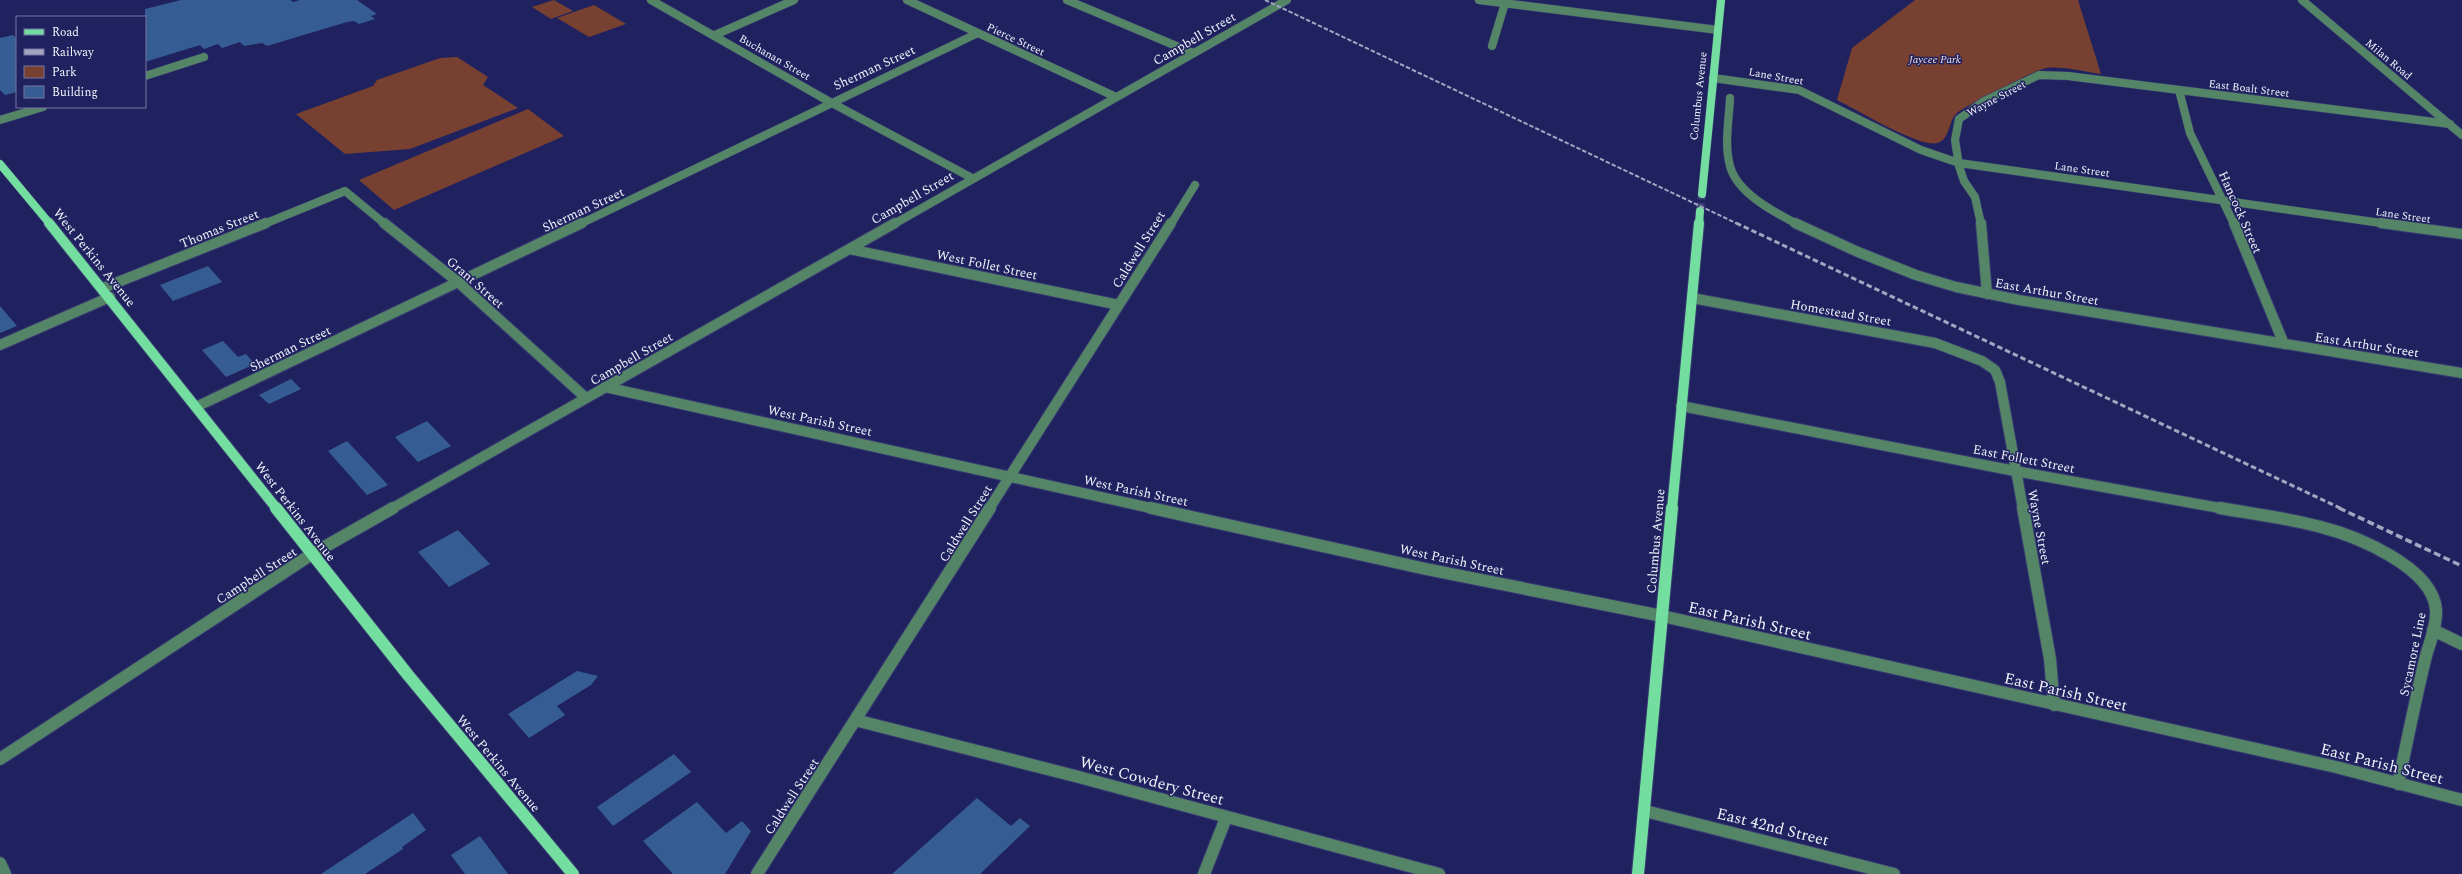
<svg xmlns="http://www.w3.org/2000/svg" width="2462" height="874" font-family="Spectral,serif">
<style>
.green{fill:#784031}
.building{fill:#365d93}
.lines{fill:none;stroke-linecap:round;stroke-linejoin:round}
.major-tunnel{stroke:#3f4177;stroke-width:8;stroke-dasharray:8 3.5;stroke-linecap:butt}
.minor-far2-casing{stroke:#393b72;stroke-width:9}
.minor-far1-casing{stroke:#393b72;stroke-width:12}
.minor-casing{stroke:#393b72;stroke-width:14}
.major-far2-casing{stroke:#393b72;stroke-width:9}
.major-far1-casing{stroke:#393b72;stroke-width:12}
.major-casing{stroke:#393b72;stroke-width:14}
.minor-far2{stroke:#548567;stroke-width:8}
.minor-far1{stroke:#548567;stroke-width:10}
.minor{stroke:#548567;stroke-width:12}
.major-far2{stroke:#73dea0;stroke-width:8}
.major-far1{stroke:#73dea0;stroke-width:10}
.major{stroke:#73dea0;stroke-width:12}
.rail-far2{stroke:#a4a5c1;stroke-width:2;stroke-dasharray:4.5 2;stroke-linecap:butt}
.rail-far1{stroke:#a4a5c1;stroke-width:3;stroke-dasharray:5.5 3;stroke-linecap:butt}
.rail{stroke:#a4a5c1;stroke-width:3.5;stroke-dasharray:7 3.5;stroke-linecap:butt}
.labels{text-anchor:middle;stroke-width:3;stroke-linejoin:round;paint-order:stroke}
.far-street-label{font-size:11px;fill:#f1f2fa;stroke:#202260}
.far-park-label{font-size:11px;font-style:italic;fill:#f2dcd6;stroke:#202260}
.street-label{font-size:13px;fill:#f1f2fa;stroke:#202260}
.near-street-label{font-size:16px;fill:#f1f2fa;stroke:#202260}
</style>
<rect width="100%" height="100%" fill="#202260"/>
<path class="green" d="M554 0 573 11 551 19 532 7Z
M1915 0H2078L2101 74C2084 72 2063 66 2046 68 2036 70 1964 106 1956 114 1948 122 1950 140 1937 143 1919 148 1856 109 1837 100L1852 48Z
M594 5 626 24 589 37 557 18Z
M457 57 488 77 483 85 518 108 410 149 345 154 296 114 373 86 377 80 440 58Z
M528 109 564 136 394 210 359 180Z"/>
<path class="building" d="M181 0H290L293 2 300 0H357L377 14 371 16 375 19 359 24 354 21 347 22 267 46 262 43 244 46 240 42 222 48 218 44 204 49 200 45 145 62V9Z
M13 35 17 39V92L5 95 0 90V38Z
M208 266 222 282 173 301 160 285Z
M0 306 17 326 0 333Z
M223 341 238 357 246 354 255 364 226 377 202 350Z
M291 379 301 389 269 404 259 395Z
M427 421 451 446 418 462 395 437Z
M347 441 388 485 367 495 328 451Z
M458 530 490 564 449 587 418 552Z
M577 671 598 676 591 685 557 706 565 715 529 738 508 714Z
M674 754 691 772 613 826 597 807Z
M977 798 1011 826 1020 818 1030 826 980 874H892Z
M697 802 726 833 742 821 751 831 725 874H673L643 841Z
M413 813 426 830 402 847 403 849 365 874H321Z
M480 836 508 874H465L451 855Z"/>
<g class="lines">
<path class="major-tunnel" d="M1700 211 1702 194"/>
<defs>
<path id="minor-far2" d="M651 0 830 102 972 178
M907 0 1116 97
M1067 0 1193 53
M1479 0 1718 30
M2302 0 2462 135
M715 35 794 0
M1492 46 1505 3
M145 76 204 57
M1713 78 1799 90 1921 150 1959 163 2388 224
M2179 90 2190 133 2234 224
M1730 98C1729 120 1724 144 1730 166 1737 193 1774 212 1797 224
M0 120 43 107
M264 224 345 191 385 224
M580 224 978 33
M894 224 1287 0
M1171 224 1195 185
M1981 224 1975 197 1964 181 1959 166 1955 140 1959 119 1984 101 2039 75 2068 76 2450 124"/>
<path id="minor-far1" d="M384 223 458 282 586 398
M1795 223 1858 252 1916 275 1956 287 2019 300 2462 373
M1981 223 1987 294
M2234 223 2284 344
M2381 223 2462 234
M849 249 1119 305
M103 288 266 223
M1692 298 1935 343 1982 361 1995 370 2000 382 2023 509
M0 345 110 297
M605 387 1155 509
M198 406 582 223
M1681 406 2015 471 2225 509
M391 509 895 223
M989 509 1171 223"/>
<path id="minor" d="M1151 508 1426 569 1662 616 2336 767 2462 800
M2023 508 2050 659 2054 705
M2220 508C2253 514 2288 518 2321 527 2356 536 2433 567 2436 610 2437 627 2429 643 2425 660 2415 701 2407 742 2398 784
M2433 630 2462 644
M855 720 1075 776 1439 874
M0 759 312 554 393 508
M1645 811 1894 874
M0 863 5 874
M757 874 990 508
M1204 874 1226 818"/>
<path id="major-far2" d="M0 164 50 224
M1702 194 1721 0
M1699 224 1700 211"/>
<path id="major-far1" d="M49 223 277 509
M1672 509 1699 223"/>
<path id="major" d="M276 508 408 675 573 874
M1638 874 1672 508"/>
</defs>
<use href="#minor-far2" class="minor-far2-casing"/>
<use href="#minor-far1" class="minor-far1-casing"/>
<use href="#minor" class="minor-casing"/>
<use href="#major-far2" class="major-far2-casing"/>
<use href="#major-far1" class="major-far1-casing"/>
<use href="#major" class="major-casing"/>
<use href="#minor-far2" class="minor-far2"/>
<use href="#minor-far1" class="minor-far1"/>
<use href="#minor" class="minor"/>
<use href="#major-far2" class="major-far2"/>
<use href="#major-far1" class="major-far1"/>
<use href="#major" class="major"/>
<path class="rail-far2" d="M1265 0 1738 224"/>
<path class="rail-far1" d="M1736 223 2342 509"/>
<path class="rail" d="M2339 508 2462 566"/>
</g>
<g class="labels">
<g class="far-street-label">
<text transform="translate(1016 39) rotate(25)" y="4">Pierce Street</text>
<text transform="translate(775 57) rotate(30)" y="4">Buchanan Street</text>
<text transform="translate(2389 59) rotate(40)" y="4">Milan Road</text>
<text transform="translate(1776 76) rotate(10)" y="4">Lane Street</text>
<text transform="translate(2249 88) rotate(7)" y="4">East Boalt Street</text>
<text transform="translate(1698 96) rotate(-84)" y="4">Columbus Avenue</text>
<text transform="translate(1996 98) rotate(-28)" y="4">Wayne Street</text>
<text transform="translate(2082 169) rotate(8)" y="4">Lane Street</text>
<text transform="translate(2403 215) rotate(8)" y="4">Lane Street</text>
</g>
<g class="far-park-label">
<text x="1935" y="63">Jaycee Park</text>
</g>
<g class="street-label">
<text transform="translate(1194 38) rotate(-30)" y="5">Campbell Street</text>
<text transform="translate(874 67) rotate(-25)" y="5">Sherman Street</text>
<text transform="translate(912 197) rotate(-30)" y="5">Campbell Street</text>
<text transform="translate(583 209) rotate(-25)" y="5">Sherman Street</text>
<text transform="translate(2241 212) rotate(66)" y="5">Hancock Street</text>
<text transform="translate(219 228) rotate(-22)" y="5">Thomas Street</text>
<text transform="translate(1138 249) rotate(-58)" y="5">Caldwell Street</text>
<text transform="translate(95 257) rotate(51)" y="5">West Perkins Avenue</text>
<text transform="translate(987 264) rotate(12)" y="5">West Follet Street</text>
<text transform="translate(476 282) rotate(41)" y="5">Grant Street</text>
<text transform="translate(2047 291) rotate(10)" y="5">East Arthur Street</text>
<text transform="translate(1841 312) rotate(10)" y="5">Homestead Street</text>
<text transform="translate(2367 344) rotate(9)" y="5">East Arthur Street</text>
<text transform="translate(290 348) rotate(-26)" y="5">Sherman Street</text>
<text transform="translate(631 358) rotate(-30)" y="5">Campbell Street</text>
<text transform="translate(820 420) rotate(12)" y="5">West Parish Street</text>
<text transform="translate(2024 458) rotate(11)" y="5">East Follett Street</text>
<text transform="translate(1136 490) rotate(12)" y="5">West Parish Street</text>
<text transform="translate(296 511) rotate(52)" y="5">West Perkins Avenue</text>
<text transform="translate(965 523) rotate(-58)" y="5">Caldwell Street</text>
<text transform="translate(2040 527) rotate(79)" y="5">Wayne Street</text>
<text transform="translate(1655 541) rotate(-85)" y="5">Columbus Avenue</text>
<text transform="translate(1452 559) rotate(12)" y="5">West Parish Street</text>
<text transform="translate(256 575) rotate(-33)" y="5">Campbell Street</text>
<text transform="translate(2412 654) rotate(-78)" y="5">Sycamore Line</text>
<text transform="translate(499 763) rotate(50)" y="5">West Perkins Avenue</text>
<text transform="translate(791 796) rotate(-57)" y="5">Caldwell Street</text>
</g>
<g class="near-street-label">
<text transform="translate(1750 620) rotate(13)" y="6">East Parish Street</text>
<text transform="translate(2066 691) rotate(13)" y="6">East Parish Street</text>
<text transform="translate(2382 763) rotate(14)" y="6">East Parish Street</text>
<text transform="translate(1152 780) rotate(15)" y="6">West Cowdery Street</text>
<text transform="translate(1773 826) rotate(14)" y="6">East 42nd Street</text>
</g>
</g>
<rect x="16" y="16" width="130" height="92" fill="#202260" stroke="#74759e"/>
<rect x="24" y="29" width="20" height="6" fill="#73dea0" stroke="#74759e"/>
<text x="52" y="36" font-size="12" fill="#f1f2fa">Road</text>
<rect x="24" y="49" width="20" height="6" fill="#a4a5c1" stroke="#74759e"/>
<text x="52" y="56" font-size="12" fill="#f1f2fa">Railway</text>
<rect x="24" y="66" width="20" height="12" fill="#784031" stroke="#74759e"/>
<text x="52" y="76" font-size="12" fill="#f1f2fa">Park</text>
<rect x="24" y="86" width="20" height="12" fill="#365d93" stroke="#74759e"/>
<text x="52" y="96" font-size="12" fill="#f1f2fa">Building</text>
</svg>
